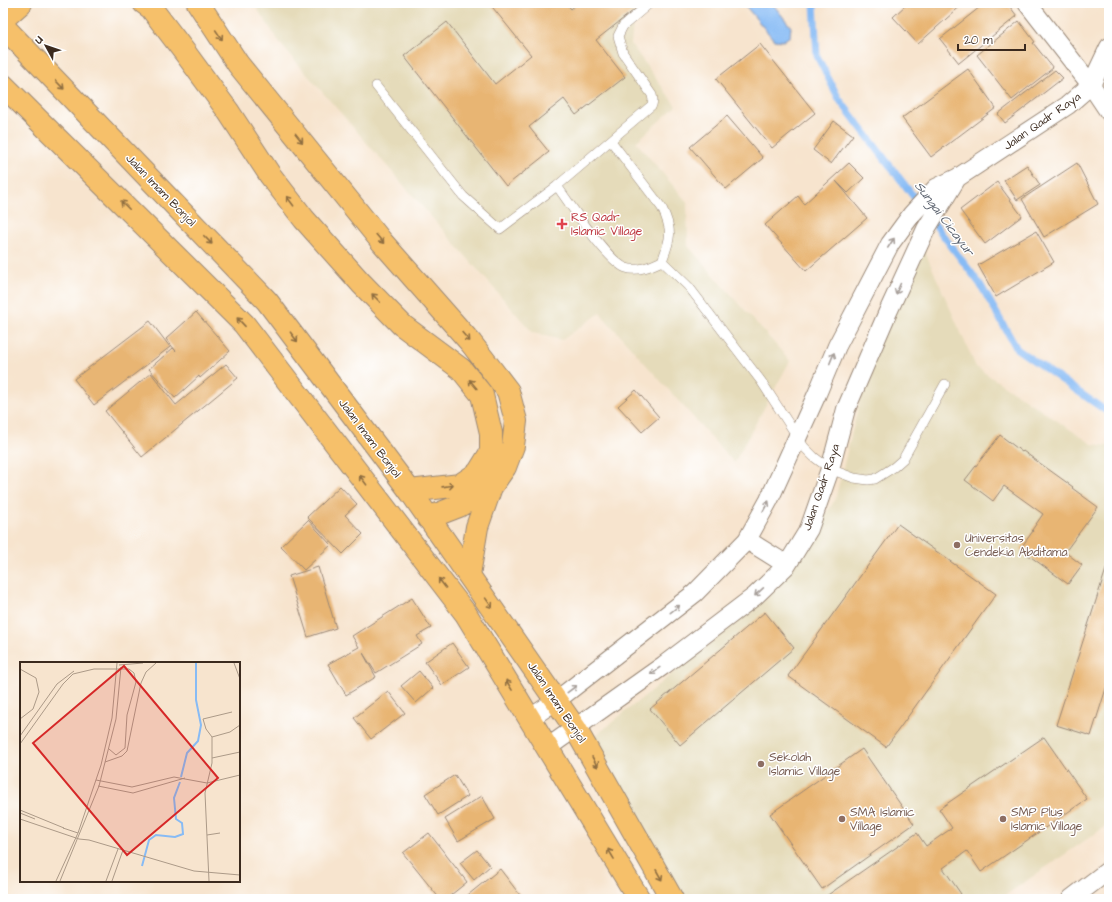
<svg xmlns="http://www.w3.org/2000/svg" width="1112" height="902" font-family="'Architects Daughter',sans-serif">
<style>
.built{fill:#e5dbba}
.water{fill:#87bbf5;stroke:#61728a}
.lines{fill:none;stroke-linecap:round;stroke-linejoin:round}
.stream{stroke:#87bbf5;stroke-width:7}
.building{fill:#e8b573}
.lane-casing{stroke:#998776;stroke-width:10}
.street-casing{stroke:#998776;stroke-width:20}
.primary-casing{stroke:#998776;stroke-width:24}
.highway-casing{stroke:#998776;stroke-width:24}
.lane{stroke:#fff;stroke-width:9}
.street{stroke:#fff;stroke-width:18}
.primary{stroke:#f6c06b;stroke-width:22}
.highway{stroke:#f6c06b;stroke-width:22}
.oneway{stroke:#8f6e41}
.oneway2{stroke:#a79f9a}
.health-dot{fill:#e0444e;stroke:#fff;stroke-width:1.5}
.education-dot{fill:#8d6e63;stroke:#fff;stroke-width:1.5}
.labels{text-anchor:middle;stroke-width:3;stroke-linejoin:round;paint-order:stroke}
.street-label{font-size:12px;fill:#3b2a1e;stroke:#fff}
.health-label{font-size:12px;fill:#be3a42;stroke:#fff;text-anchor:start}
.education-label{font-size:12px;fill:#785e54;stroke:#fff;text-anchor:start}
.water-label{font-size:13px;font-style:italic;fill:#565d69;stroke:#fff}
.inset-river{fill:none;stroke:#87bbf5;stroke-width:2}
.inset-road{fill:none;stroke:#ac9a88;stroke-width:1}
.view{fill:#d62828;fill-opacity:0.15;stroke:#d62828;stroke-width:2}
.inset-edge{fill:none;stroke:#3b2a1e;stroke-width:2}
</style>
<rect width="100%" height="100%" fill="#fff"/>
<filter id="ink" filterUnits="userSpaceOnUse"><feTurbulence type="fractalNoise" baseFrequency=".025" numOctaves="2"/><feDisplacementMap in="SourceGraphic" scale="8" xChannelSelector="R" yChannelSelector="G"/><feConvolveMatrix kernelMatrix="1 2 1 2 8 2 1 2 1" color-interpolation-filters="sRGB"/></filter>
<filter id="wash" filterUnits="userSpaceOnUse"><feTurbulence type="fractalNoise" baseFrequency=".012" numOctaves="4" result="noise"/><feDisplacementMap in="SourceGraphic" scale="16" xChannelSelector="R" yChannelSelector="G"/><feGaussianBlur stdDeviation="0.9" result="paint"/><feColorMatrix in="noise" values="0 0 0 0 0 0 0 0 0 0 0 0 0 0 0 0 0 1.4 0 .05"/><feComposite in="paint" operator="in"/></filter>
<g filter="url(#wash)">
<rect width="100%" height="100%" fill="#f7e4ce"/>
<path class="built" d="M253 3H659L633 24 631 44 676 106 636 142 687 202 688 246 790 361 734 463 600 313 562 340 533 333 283 47Z
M918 236 976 367 1092 444 1109 446V824L1000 899H682L594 737 776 590 835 500 868 368Z"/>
<path class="water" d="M743 3H772L791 27 790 36 783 41 774 40Z"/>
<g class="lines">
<path class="stream" d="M814 3 817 56 839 99 920 205
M932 221 980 284 1017 349 1109 413"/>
</g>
<g id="blocks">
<path class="building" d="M489 3H566L571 9 578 3H643L596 40 625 77 576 115 564 99 529 127 549 152 506 186 404 56 447 22 495 84 531 55Z
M908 3H964L918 44 893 17Z
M985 3H1007L1017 16 959 63 940 39Z
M1019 21 1035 42 1033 43 1053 68 1012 100 977 55Z
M760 44 815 113 772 148 716 79Z
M968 69 996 108 931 157 902 118Z
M1055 70 1063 78 1005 123 998 114Z
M727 116 763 158 726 189 690 147Z
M834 121 853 135 831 164 813 150Z
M849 163 864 178 848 193 836 181 867 218 806 271 765 225 798 196 804 204Z
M1077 163 1098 204 1044 237 1022 199Z
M1027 165 1040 185 1017 200 1004 180Z
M997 182 1022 216 985 244 960 210Z
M1036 231 1054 262 996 297 978 265Z
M196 312 230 351 200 378 199 376 175 398 149 369 173 348 176 351 166 339Z
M150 321 170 347 94 405 74 379Z
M226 364 238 378 142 457 105 411 151 373 176 405Z
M636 390 659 417 642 432 618 406Z
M1000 435 1022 452 1023 451 1073 487 1072 488 1098 507 1065 552 1082 565 1068 584 1020 549 1033 531 1032 530 1043 514 1004 486 993 501 965 480Z
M340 486 357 504 345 515 363 534 343 554 307 517Z
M308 520 331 545 304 570 281 546Z
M898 524 996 594 886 747 788 676Z
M1109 560V679L1091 736 1056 725Z
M318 567 336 628 308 637 289 576Z
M412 598 431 628 417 636 422 644 376 673 363 653 376 677 346 695 328 664 359 647 352 636Z
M765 612 794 648 680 745 650 709Z
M452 643 469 667 442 685 425 662Z
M419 671 433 688 416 703 401 686Z
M388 691 405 713 371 739 354 718Z
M1044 737 1087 799 981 872 967 851 943 868 961 894 954 899H822L917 833 926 846 952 828 939 809Z
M862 749 914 824 822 889 770 814Z
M455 775 468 796 438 815 425 794Z
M482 796 495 819 458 841 445 819Z
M429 833 467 882 446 899H440L403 853Z
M477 850 490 866 474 880 460 863Z
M500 869 523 899H463Z"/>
</g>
</g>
<g filter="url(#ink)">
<use href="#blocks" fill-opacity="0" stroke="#998776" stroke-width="1"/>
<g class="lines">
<defs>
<path id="lane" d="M376 86 463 196 500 229 557 186C570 204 608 262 626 268 638 272 651 266 662 261L689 287 761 381 804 447 814 457 830 469 854 478 868 480 875 479 894 467 903 459 945 384
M611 141 662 208C673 231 671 238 662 261
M557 186 652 105 653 100 652 95 623 53 618 36 623 26 650 3"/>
<path id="street" d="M1027 3 1091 85 1109 112
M747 540 787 565
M529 719 557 700 695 593 747 540 769 500 817 394 837 346 890 244 912 214 936 188 957 178 1068 105 1091 85 1109 47
M547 748 664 665 755 596 787 565 809 529 830 469 846 409 887 314 926 229 957 178
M1071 899 1109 870"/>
<path id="primary" d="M3 26 267 301 410 491 575 728 672 899
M3 85 244 324 466 614 639 899"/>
<path id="highway" d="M144 3 151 8 186 54 228 111 270 175 304 219 361 283 402 325 461 369 482 395 491 433V452L478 473 460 485 410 491
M198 3 238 64 382 242 471 343 508 391 516 421 513 446 505 467 491 487 477 527 469 575
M3 19 21 3
M428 518 459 506 491 487"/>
</defs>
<use href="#lane" class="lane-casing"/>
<use href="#street" class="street-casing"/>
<use href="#primary" class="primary-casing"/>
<use href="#highway" class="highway-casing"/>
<use href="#lane" class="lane"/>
<use href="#street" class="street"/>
<use href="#primary" class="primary"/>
<use href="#highway" class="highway"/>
</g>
<defs><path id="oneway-shaft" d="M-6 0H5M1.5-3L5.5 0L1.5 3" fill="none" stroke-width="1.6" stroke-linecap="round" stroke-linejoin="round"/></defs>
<g class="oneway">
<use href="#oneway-shaft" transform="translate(219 35) rotate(56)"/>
<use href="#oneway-shaft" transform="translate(60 85) rotate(46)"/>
<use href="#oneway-shaft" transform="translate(299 138) rotate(51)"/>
<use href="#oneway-shaft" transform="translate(290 201) rotate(-127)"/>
<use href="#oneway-shaft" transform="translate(125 205) rotate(-135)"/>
<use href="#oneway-shaft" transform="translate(380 239) rotate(50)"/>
<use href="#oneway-shaft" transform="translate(208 240) rotate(46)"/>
<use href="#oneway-shaft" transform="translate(376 298) rotate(-135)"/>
<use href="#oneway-shaft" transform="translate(241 322) rotate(-133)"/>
<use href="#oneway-shaft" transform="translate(294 337) rotate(53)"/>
<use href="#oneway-shaft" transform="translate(466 337) rotate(49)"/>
<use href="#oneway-shaft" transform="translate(473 384) rotate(-130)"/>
<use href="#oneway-shaft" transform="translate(363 480) rotate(-127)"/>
<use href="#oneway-shaft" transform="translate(448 486) rotate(-8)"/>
<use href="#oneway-shaft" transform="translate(442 583) rotate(-127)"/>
<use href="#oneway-shaft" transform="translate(489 603) rotate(55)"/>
<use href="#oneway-shaft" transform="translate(509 685) rotate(-121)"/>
<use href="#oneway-shaft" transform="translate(595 762) rotate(61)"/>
<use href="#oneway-shaft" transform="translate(611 854) rotate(-121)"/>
<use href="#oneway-shaft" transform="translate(659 875) rotate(61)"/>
</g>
<g class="oneway2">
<use href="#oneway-shaft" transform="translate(891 243) rotate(-57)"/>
<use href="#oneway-shaft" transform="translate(898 289) rotate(114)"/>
<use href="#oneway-shaft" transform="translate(832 358) rotate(-68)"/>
<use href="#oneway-shaft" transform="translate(766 506) rotate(-61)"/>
<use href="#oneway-shaft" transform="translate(759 592) rotate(137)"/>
<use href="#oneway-shaft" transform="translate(675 609) rotate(-38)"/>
<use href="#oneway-shaft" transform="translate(655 671) rotate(144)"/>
<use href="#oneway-shaft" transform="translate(572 689) rotate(-37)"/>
</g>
</g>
<path class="health-dot" d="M560 218h4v4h4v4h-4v4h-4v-4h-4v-4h4z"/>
<g class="education-dot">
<circle cx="957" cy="545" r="4"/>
<circle cx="761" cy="764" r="4"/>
<circle cx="842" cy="819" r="4"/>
<circle cx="1003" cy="819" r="4"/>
</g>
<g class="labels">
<g class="street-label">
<text transform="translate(1042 121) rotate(-35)" y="4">Jalan Qadr Raya</text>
<text transform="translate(161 190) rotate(46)" y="4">Jalan Imam Bonjol</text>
<text transform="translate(370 438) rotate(53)" y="4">Jalan Imam Bonjol</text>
<text transform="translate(821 487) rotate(-71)" y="4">Jalan Qadr Raya</text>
<text transform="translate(557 702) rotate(56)" y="4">Jalan Imam Bonjol</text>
</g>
<g class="health-label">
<text x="571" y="221">RS Qadr<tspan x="571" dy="14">Islamic Village</tspan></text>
</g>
<g class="education-label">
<text x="965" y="542">Universitas<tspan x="965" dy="14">Cendekia Abditama</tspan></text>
<text x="769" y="761">Sekolah<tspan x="769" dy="14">Islamic Village</tspan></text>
<text x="850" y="816">SMA Islamic<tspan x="850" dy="14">Village</tspan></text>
<text x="1011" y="816">SMP Plus<tspan x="1011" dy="14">Islamic Village</tspan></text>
</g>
<g class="water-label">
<text transform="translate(945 218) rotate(53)" y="5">Sungai Cicayur</text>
</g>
</g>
<g transform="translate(20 662)">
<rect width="220" height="220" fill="#f7e4ce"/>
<path class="inset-river" d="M161 115 167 91 178 79 181 63 176 38V1M122 204 129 178 136 173 155 175 163 172 162 161 156 157 154 136 160 120"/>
<path class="inset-road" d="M214 1 220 17M99 3 123 1M0 7 16 16 19 30 13 47 0 57M0 32V47M0 74 37 22 54 9M192 75 186 67 183 57 212 50M0 82 43 22 53 12 74 7H109L114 11 116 20 107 53 105 86 96 93 89 87M192 96 220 90M85 100 102 94 107 89 121 21 126 10 136 1M76 118 112 125 154 115 187 121 220 113M78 124 113 131 165 116M0 148 44 166M0 151 15 157M0 157 59 177 69 178 174 209 220 213M43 166 58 171M187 173 200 171M36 219 58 171 81 103 92 56 97 1M40 219 79 124 96 57 101 5M86 219 98 187M92 219 103 188M189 219 185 131 192 101V75L210 70 220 63"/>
<path class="view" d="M104 4 198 116 107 193 13 81Z"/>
<rect width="220" height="220" class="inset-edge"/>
</g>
<rect width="1112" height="902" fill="none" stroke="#fff" stroke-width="16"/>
<g transform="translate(46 46) rotate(310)" stroke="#ffffff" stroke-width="3" paint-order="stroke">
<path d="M0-3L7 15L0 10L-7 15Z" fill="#3b2a1e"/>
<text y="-6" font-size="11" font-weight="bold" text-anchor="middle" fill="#3b2a1e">U</text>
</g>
<path d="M958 44v6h67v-6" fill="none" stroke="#3b2a1e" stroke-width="2"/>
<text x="964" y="44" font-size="12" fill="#3b2a1e" stroke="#ffffff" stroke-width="3" paint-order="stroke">20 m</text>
</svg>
